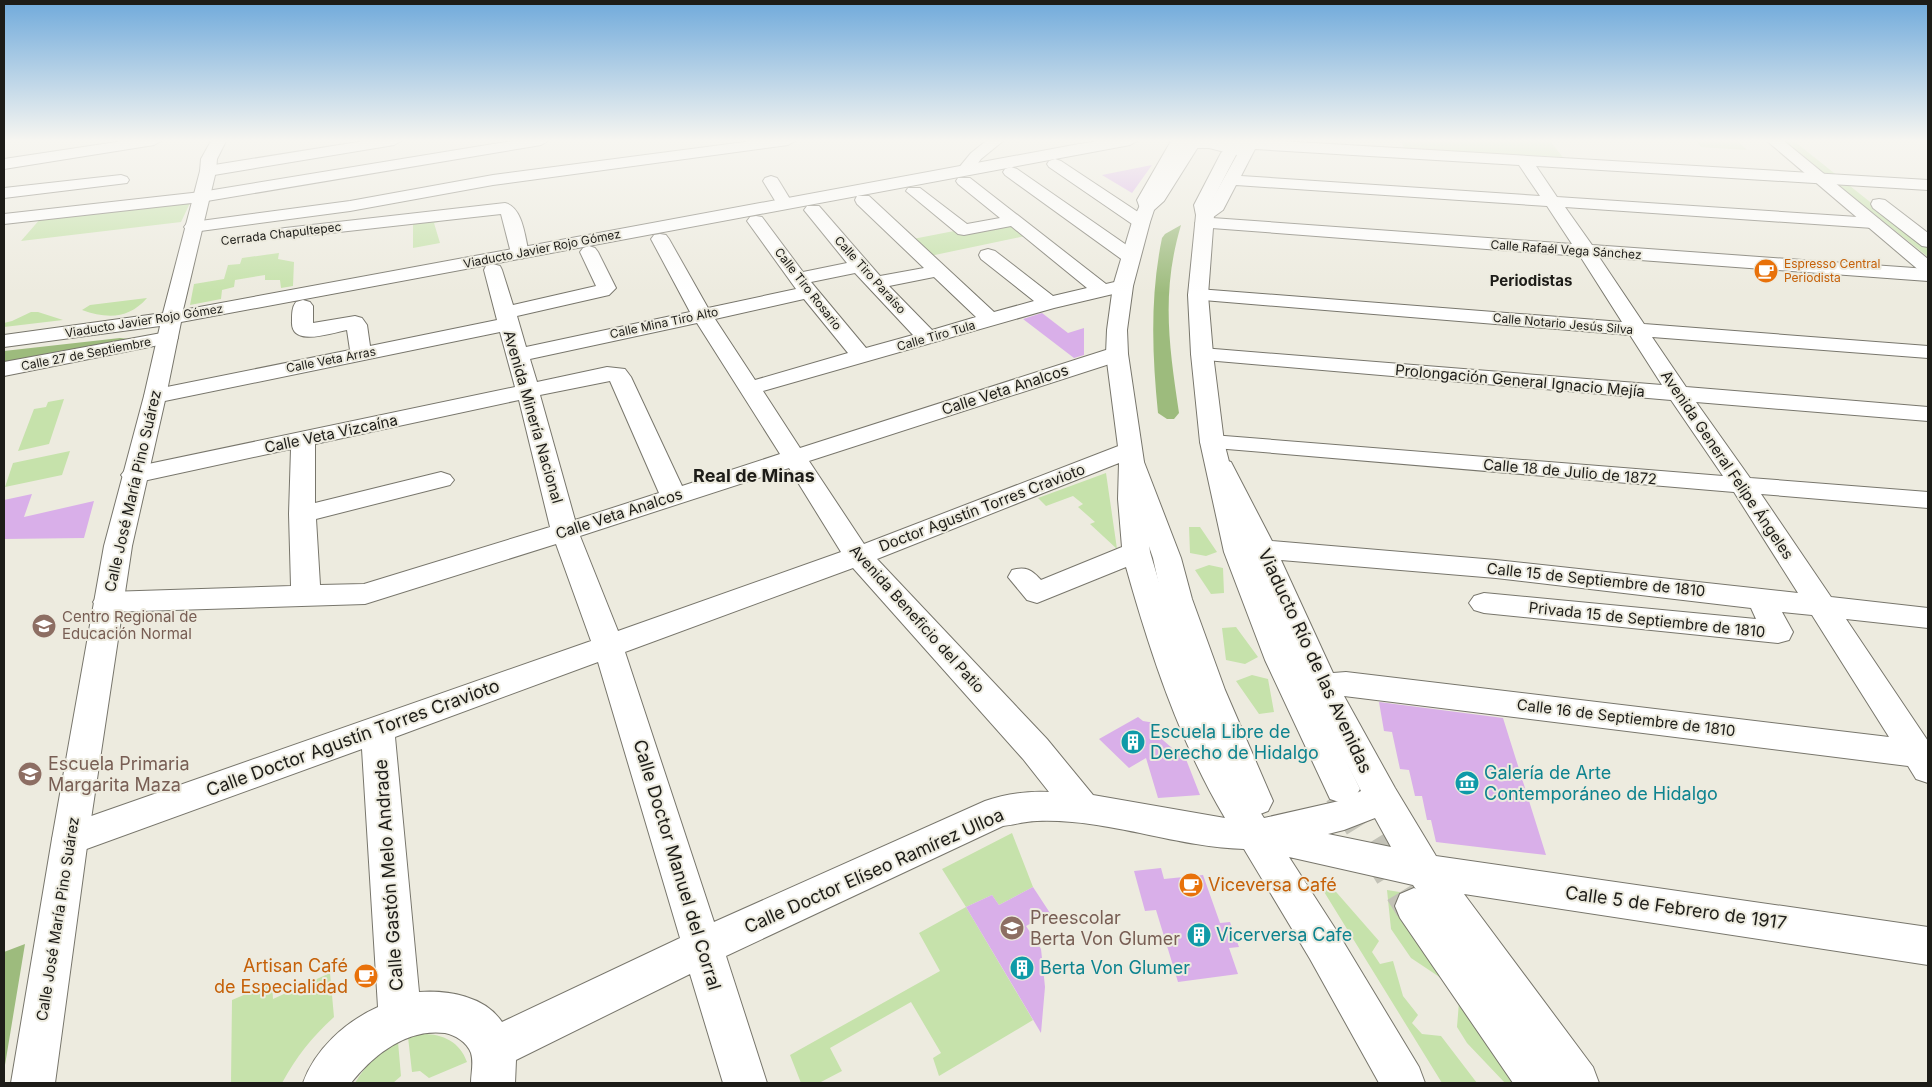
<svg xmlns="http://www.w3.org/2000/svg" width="1932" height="1087" font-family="Inter,sans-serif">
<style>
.green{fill:#c6e2ab}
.forest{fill:#9dbb7d}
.building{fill:#d9afe9}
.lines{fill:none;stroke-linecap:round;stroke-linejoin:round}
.major-tunnel{stroke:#c3c2b7;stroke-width:39;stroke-dasharray:39 19;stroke-linecap:butt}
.minor-casing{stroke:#78766c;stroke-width:2}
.major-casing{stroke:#78766c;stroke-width:2}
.minor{fill:#fff;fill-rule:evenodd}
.major{fill:#fff;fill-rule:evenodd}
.labels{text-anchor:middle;stroke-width:4;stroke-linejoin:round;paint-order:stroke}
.far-street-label{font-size:12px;fill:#1d1c18;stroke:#edebdf}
.far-food-label{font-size:12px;fill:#c56008;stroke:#edebdf;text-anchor:start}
.far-quarter-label{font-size:15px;font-weight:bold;fill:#1d1c18;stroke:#edebdf}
.street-label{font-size:15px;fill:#1d1c18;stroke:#edebdf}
.education-label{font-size:15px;fill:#785e54;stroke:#edebdf;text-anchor:start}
.quarter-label{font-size:18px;font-weight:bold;fill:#1d1c18;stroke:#edebdf}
.near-street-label{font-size:18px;fill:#1d1c18;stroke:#edebdf}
.near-culture-label{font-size:18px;fill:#0d838f;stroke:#edebdf;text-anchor:start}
.near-education-label{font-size:18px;fill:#785e54;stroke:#edebdf;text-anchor:start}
.near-food-label{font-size:18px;fill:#c56008;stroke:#edebdf;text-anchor:start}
</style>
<rect width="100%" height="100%" fill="#edebdf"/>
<path class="green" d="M1401 141H1550L1565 160 1405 150Z
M1696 141H1738L1747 150 1701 147Z
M1784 141H1794L1839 177H1828Z
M1838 185 1850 186 1928 248V257Z
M191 201 181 222 21 241 41 218Z
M439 219V222L434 223 440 243 413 248V222Z
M1011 225 1025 236 930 256 913 239 954 231 972 232Z
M279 253 278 259 294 262 293 286 281 288 280 280H265V275L235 280 234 287 222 290 221 299 190 305 194 284 224 279 228 265 240 264 242 258Z
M147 298C129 319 107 319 82 310L90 305Z
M31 312H38L63 320 4 327V323L12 321Z
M64 399 49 444 18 451 34 409 46 407 48 402Z
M70 451 62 475 5 487 13 463Z
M1106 473 1117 549 1090 524 1095 522 1078 507 1083 504 1073 496 1046 506 1038 498Z
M1189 527H1200L1217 552 1206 556 1190 553Z
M1209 565 1223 568 1224 593 1211 594 1195 570Z
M1236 627 1258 657 1245 664 1226 660 1222 628Z
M1252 675 1268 679 1274 712 1259 714 1236 681Z
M1012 833 1033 887 999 905 992 895 966 907 1033 1020 939 1076 933 1058 941 1053 911 1002 830 1048 842 1071 819 1083H801L790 1055 940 971 919 933 966 907 942 869Z
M1318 882 1330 885 1379 941 1372 952 1380 964 1393 961 1403 996 1418 1015 1412 1023 1422 1034 1441 1036 1477 1083H1442Z
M1387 890 1431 897 1399 904 1523 1083H1505L1467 1043 1457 1027 1459 1002 1441 978 1411 958 1391 929Z
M330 973 334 1017C311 1038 297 1056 282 1083H231L232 1000 272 983 273 999Z
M423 1034C443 1034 460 1042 467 1062L429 1078 420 1071 412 1072 408 1037Z
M398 1042 401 1076 393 1083H355C366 1064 379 1053 398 1042Z"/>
<path class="forest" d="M1181 225C1161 292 1169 346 1179 413L1174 419H1167L1158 413C1152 354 1150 296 1162 238L1165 234Z
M120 338 129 339 4 362V351Z
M25 944 4 1071V952Z"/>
<path class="building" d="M1152 165 1132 193 1102 175Z
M1042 313 1068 333 1084 328V355L1074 358 1023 319Z
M32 494 24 517 94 501 84 538 4 539V500Z
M1379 702 1503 718 1546 855 1436 842 1431 820H1427L1422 796H1415L1409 770 1400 769 1392 732 1384 731Z
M1138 717 1143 721 1155 723 1154 732 1173 749H1182L1200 795 1158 798 1146 758 1129 768 1099 739Z
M1161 868 1164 879 1203 875 1220 923 1230 922 1239 947 1229 948 1238 974 1178 982 1156 910 1145 911 1134 871Z
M1033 887 1050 913 1026 926 1041 949 1045 987 1041 1033 966 907 992 895 999 905Z"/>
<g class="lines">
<path class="major-tunnel" d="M1343 791 1414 906"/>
<defs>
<path id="minor" d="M123 141H161L154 145 4 169V159Z
M364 141H401L394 145 208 176 202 174 200 171 202 168 208 166Z
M512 141H548L541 145 201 202 4 224V214L201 192Z
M752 141H795L788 145 493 185 350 211 193 232 187 231 184 227 187 223 193 222 350 201 493 175Z
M986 141H1003L981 159 971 173H959L957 170 971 153Z
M1171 141H1217L1241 147 1244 141H1280L1928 180V190L1536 166 1557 197 1873 218 1879 219 1882 223 1879 227 1873 228 1565 207 1592 245 1928 269V281L1599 257 1644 324 1928 346V358L1652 337 1686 387 1928 407V421L1696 402 1750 478 1928 492V508L1761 494 1831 597 1928 608V628L1846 619 1928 741V783L1916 779 1908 766 1344 696 1395 788 1436 856 1928 927V965L1464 894 1593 1067 1599 1083H1551L1413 885 1289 857 1338 933 1419 1067 1425 1083H1379L1310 959 1244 849C1174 847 1107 818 1037 821 1026 821 1014 825 1003 826L726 956 767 1083H723L690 974 516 1060 515 1083H471C471 1073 474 1063 471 1053 467 1042 455 1035 445 1033 407 1028 373 1055 351 1083H303C315 1049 345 1022 378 1007L362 749 70 855 57 850 52 839 57 828 591 641 556 544 365 604 108 612 98 609 93 602 98 595 108 592 291 586 289 514 291 449 134 483 125 480 121 475 125 470 134 467 515 387 500 332 155 403 147 401 144 396 147 391 350 350 347 330C331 333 290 348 292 321 292 314 292 307 296 302L303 300 310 302 313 306V323L355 316 362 318 367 325 370 346 497 320 484 270 486 266 493 264 500 266 502 270 513 305 596 286 580 252 583 248 589 246 595 248 598 252 616 288 609 295 517 316 526 347 690 312 651 239 654 235 660 234 666 235 669 239 708 308 796 289 747 221 750 217 756 216 762 217 803 272 847 263 804 210 807 206H819L880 276 924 268 857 204 855 200 857 196H869L994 312 1034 301 981 259 979 255 981 251 988 249 995 251 1053 296 1087 288 1011 226 964 235 958 234 906 191 908 188H920L967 224 1000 218 958 184 956 181 958 178H970L1106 284 1123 280 1130 282 1133 286 1130 290 1054 308 763 391 800 448 1109 349 1117 348 1125 349 1128 354 1125 359 809 461 864 544 1121 445 1130 443 1139 445 1142 450 1137 456 1141 457 1144 462V499L1150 552 1161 589 1200 696 1232 769 1264 818 1339 801 1361 791 1307 686 1248 549 1209 467 1213 462 1222 459 1231 462 1272 541 1496 560 1798 593 1734 492 1203 447 1200 442 1203 437 1212 435 1723 476 1671 400 1194 359 1191 354 1194 349 1202 348 1662 385 1630 335 1191 299 1188 295 1191 291 1198 289 1622 322 1580 256 1198 227 1195 223 1200 219 1196 215 1210 203 1237 155 1209 148H1183L1153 200 1155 207 1153 211H1141L1137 200ZM1255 149 1519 165 1540 196 1241 176ZM1236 185 1547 206 1572 244 1212 218 1223 210ZM855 273 913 335 866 348 811 282ZM934 277 976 317 932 330 889 286ZM804 299 848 353 755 380 715 319ZM697 323 780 454 682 486 631 377 625 369 607 367 537 382 530 359ZM610 381 659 493 575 520 540 395ZM519 400 550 527 364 584 320 585 316 519 450 485 454 480 450 475 441 472 315 503V444ZM1119 463 1118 499 1122 547 1041 580C1032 570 1026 566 1012 570L1008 577 1027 600 1037 603 1126 567C1150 652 1179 741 1225 818L1093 795 1047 739 877 559ZM789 468 841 552 618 631 580 536ZM1281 560 1496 578 1751 608 1756 619 1484 593 1474 596 1469 603 1474 610 1484 613 1778 643 1789 640 1793 632 1782 612 1812 615 1889 737 1346 672 1333 673ZM853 568 1023 759 1049 792C1028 791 1005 794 985 801L714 922 625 652ZM598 662 680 938 502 1022C485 996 448 990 419 992L395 737ZM1375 818 1391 847 1328 834 1344 830Z
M1055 159 1061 161 1147 218 1150 222 1147 226 1141 227 1135 226 1049 167 1047 164 1049 161Z
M1011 167 1017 169 1138 253 1140 257 1138 261 1131 263 1124 261 1005 175 1003 172 1005 169Z
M121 175 127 177 129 180 127 183 4 198V188Z
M771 176 777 178 779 181 793 204 791 208H779L777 204 763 181 765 178Z
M505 203C523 207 525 238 529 253L527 257 520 259 513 257 511 253 501 214 285 238 279 237 276 233 279 229 285 228Z
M167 332 174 334 178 338 174 342 4 376V362Z"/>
<path id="major" d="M211 141H226L217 159 216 171 183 310 1079 144 1099 141H1137L1130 145 181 322 166 396 132 546 88 839 55 1083H11L52 839 104 546 144 396 160 326 4 347V335L163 313 200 171 201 159Z
M1220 141H1256L1257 144 1255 147C1246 149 1226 148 1220 141Z
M1767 141H1784L1928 259V274L1921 272Z
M1190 142 1195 144 1198 147 1164 201 1154 210 1150 222 1133 286 1127 330 1128 354 1144 462 1181 558 1192 599 1225 690 1273 801 1268 811 1255 816 1242 811 1237 801 1193 690 1162 599 1153 558 1120 462 1106 354 1107 330 1113 286 1132 222 1141 203 1150 198 1185 144Z
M1229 148 1234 150 1237 153 1210 205 1214 215 1208 295 1213 354 1224 442 1252 552 1297 660 1360 789 1354 799 1342 803 1330 799 1265 660 1224 552 1200 442 1191 354 1188 295 1196 215 1194 205 1221 153 1224 150Z
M1879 199 1885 200 1928 233V247L1922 246 1873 208 1871 204 1873 200Z
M1414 888 1428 894 1555 1067 1561 1083H1513L1400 918 1395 906 1400 894Z"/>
</defs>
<use href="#minor" class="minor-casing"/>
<use href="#major" class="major-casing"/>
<use href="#minor" class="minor"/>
<use href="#major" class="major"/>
</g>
<linearGradient id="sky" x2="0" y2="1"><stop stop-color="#70aadb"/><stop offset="0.48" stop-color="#f7f6f1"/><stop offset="1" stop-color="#f7f6f1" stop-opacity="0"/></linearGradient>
<rect width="1932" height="293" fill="url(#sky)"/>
<defs>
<symbol id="cafe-disc" viewBox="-11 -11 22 22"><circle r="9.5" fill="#e8710a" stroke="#edebdf"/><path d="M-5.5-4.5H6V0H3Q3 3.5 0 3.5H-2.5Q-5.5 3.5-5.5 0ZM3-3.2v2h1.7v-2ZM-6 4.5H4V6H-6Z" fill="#fff"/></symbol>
<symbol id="school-disc" viewBox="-11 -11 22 22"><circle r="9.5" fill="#8d6e63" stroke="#edebdf"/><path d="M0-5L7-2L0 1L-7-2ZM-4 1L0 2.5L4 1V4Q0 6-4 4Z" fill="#fff"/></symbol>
<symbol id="building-disc" viewBox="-11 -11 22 22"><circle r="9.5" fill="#0f9aa8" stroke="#edebdf"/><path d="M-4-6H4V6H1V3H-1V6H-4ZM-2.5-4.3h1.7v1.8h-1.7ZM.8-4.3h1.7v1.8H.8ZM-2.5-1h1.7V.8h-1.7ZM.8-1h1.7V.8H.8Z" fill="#fff"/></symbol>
<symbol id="museum-disc" viewBox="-11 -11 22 22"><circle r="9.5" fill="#0f9aa8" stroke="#edebdf"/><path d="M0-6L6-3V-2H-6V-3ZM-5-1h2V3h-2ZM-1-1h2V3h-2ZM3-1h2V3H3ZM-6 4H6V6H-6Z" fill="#fff"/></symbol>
</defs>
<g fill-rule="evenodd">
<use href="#cafe-disc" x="1752" y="257" width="28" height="28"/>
<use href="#school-disc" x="30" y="612" width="28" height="28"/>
<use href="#building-disc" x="1119" y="728" width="28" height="28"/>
<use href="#school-disc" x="16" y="760" width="28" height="28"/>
<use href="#museum-disc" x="1453" y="769" width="28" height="28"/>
<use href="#cafe-disc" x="1177" y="871" width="28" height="28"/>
<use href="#school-disc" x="998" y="914" width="28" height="28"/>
<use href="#building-disc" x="1185" y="921" width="28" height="28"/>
<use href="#building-disc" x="1008" y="954" width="28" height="28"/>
<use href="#cafe-disc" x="352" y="962" width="28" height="28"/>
</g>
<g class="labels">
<g class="far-street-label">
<text transform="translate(281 234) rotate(-7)" y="4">Cerrada Chapultepec</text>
<text transform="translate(542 249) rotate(-11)" y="4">Viaducto Javier Rojo Gómez</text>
<text transform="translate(1566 250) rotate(4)" y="4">Calle Rafaél Vega Sánchez</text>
<text transform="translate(870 275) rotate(48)" y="4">Calle Tiro Paraíso</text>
<text transform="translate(808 289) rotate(52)" y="4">Calle Tiro Rosario</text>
<text transform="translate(144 321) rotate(-9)" y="4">Viaducto Javier Rojo Gómez</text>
<text transform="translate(664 323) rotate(-12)" y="4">Calle Mina Tiro Alto</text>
<text transform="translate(1563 324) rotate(5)" y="4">Calle Notario Jesús Silva</text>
<text transform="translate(936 336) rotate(-16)" y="4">Calle Tiro Tula</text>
<text transform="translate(86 354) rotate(-11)" y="4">Calle 27 de Septiembre</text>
<text transform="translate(331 360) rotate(-11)" y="4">Calle Veta Arras</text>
</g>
<g class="far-food-label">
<text x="1784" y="268">Espresso Central<tspan x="1784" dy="14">Periodista</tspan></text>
</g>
<g class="far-quarter-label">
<text x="1531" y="286">Periodistas</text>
</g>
<g class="street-label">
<text transform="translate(1520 381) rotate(5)" y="5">Prolongación General Ignacio Mejía</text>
<text transform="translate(1005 390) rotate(-18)" y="5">Calle Veta Analcos</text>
<text transform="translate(533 417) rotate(74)" y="5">Avenida Minería Nacional</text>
<text transform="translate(331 434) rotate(-12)" y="5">Calle Veta Vizcaína</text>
<text transform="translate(1727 465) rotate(56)" y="5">Avenida General Felipe Ángeles</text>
<text transform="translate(1570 472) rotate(5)" y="5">Calle 18 de Julio de 1872</text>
<text transform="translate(133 491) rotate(-77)" y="5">Calle José María Pino Suárez</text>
<text transform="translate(982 508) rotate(-21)" y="5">Doctor Agustín Torres Cravioto</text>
<text transform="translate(619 514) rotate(-18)" y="5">Calle Veta Analcos</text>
<text transform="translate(1596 580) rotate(6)" y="5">Calle 15 de Septiembre de 1810</text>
<text transform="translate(917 619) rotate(48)" y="5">Avenida Beneficio del Patio</text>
<text transform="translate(1647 620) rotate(6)" y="5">Privada 15 de Septiembre de 1810</text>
<text transform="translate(1626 718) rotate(7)" y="5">Calle 16 de Septiembre de 1810</text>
<text transform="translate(58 919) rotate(-81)" y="5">Calle José María Pino Suárez</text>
</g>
<g class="education-label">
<text x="62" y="622">Centro Regional de<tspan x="62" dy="17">Educación Normal</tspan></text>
</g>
<g class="quarter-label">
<text x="754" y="482">Real de Minas</text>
</g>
<g class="near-street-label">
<text transform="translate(1315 661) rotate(65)" y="6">Viaducto Río de las Avenidas</text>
<text transform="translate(353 738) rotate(-20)" y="6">Calle Doctor Agustín Torres Cravioto</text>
<text transform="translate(677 865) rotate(73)" y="6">Calle Doctor Manuel del Corral</text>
<text transform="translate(874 871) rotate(-24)" y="6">Calle Doctor Elíseo Ramírez Ulloa</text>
<text transform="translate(389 875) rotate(-94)" y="6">Calle Gastón Melo Andrade</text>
<text transform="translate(1676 908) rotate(8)" y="6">Calle 5 de Febrero de 1917</text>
</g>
<g class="near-culture-label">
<text x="1150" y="738">Escuela Libre de<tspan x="1150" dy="21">Derecho de Hidalgo</tspan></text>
<text x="1484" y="779">Galería de Arte<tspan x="1484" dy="21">Contemporáneo de Hidalgo</tspan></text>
<text x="1216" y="941">Vicerversa Cafe</text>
<text x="1040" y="974">Berta Von Glumer</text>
</g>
<g class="near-education-label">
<text x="48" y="770">Escuela Primaria<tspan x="48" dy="21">Margarita Maza</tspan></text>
<text x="1030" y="924">Preescolar<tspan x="1030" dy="21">Berta Von Glumer</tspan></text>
</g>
<g class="near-food-label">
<text x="1208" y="891">Viceversa Café</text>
<text x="348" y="972" text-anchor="end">Artisan Café<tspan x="348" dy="21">de Especialidad</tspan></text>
</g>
</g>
<rect width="1932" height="1087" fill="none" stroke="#1d1c18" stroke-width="10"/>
</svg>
